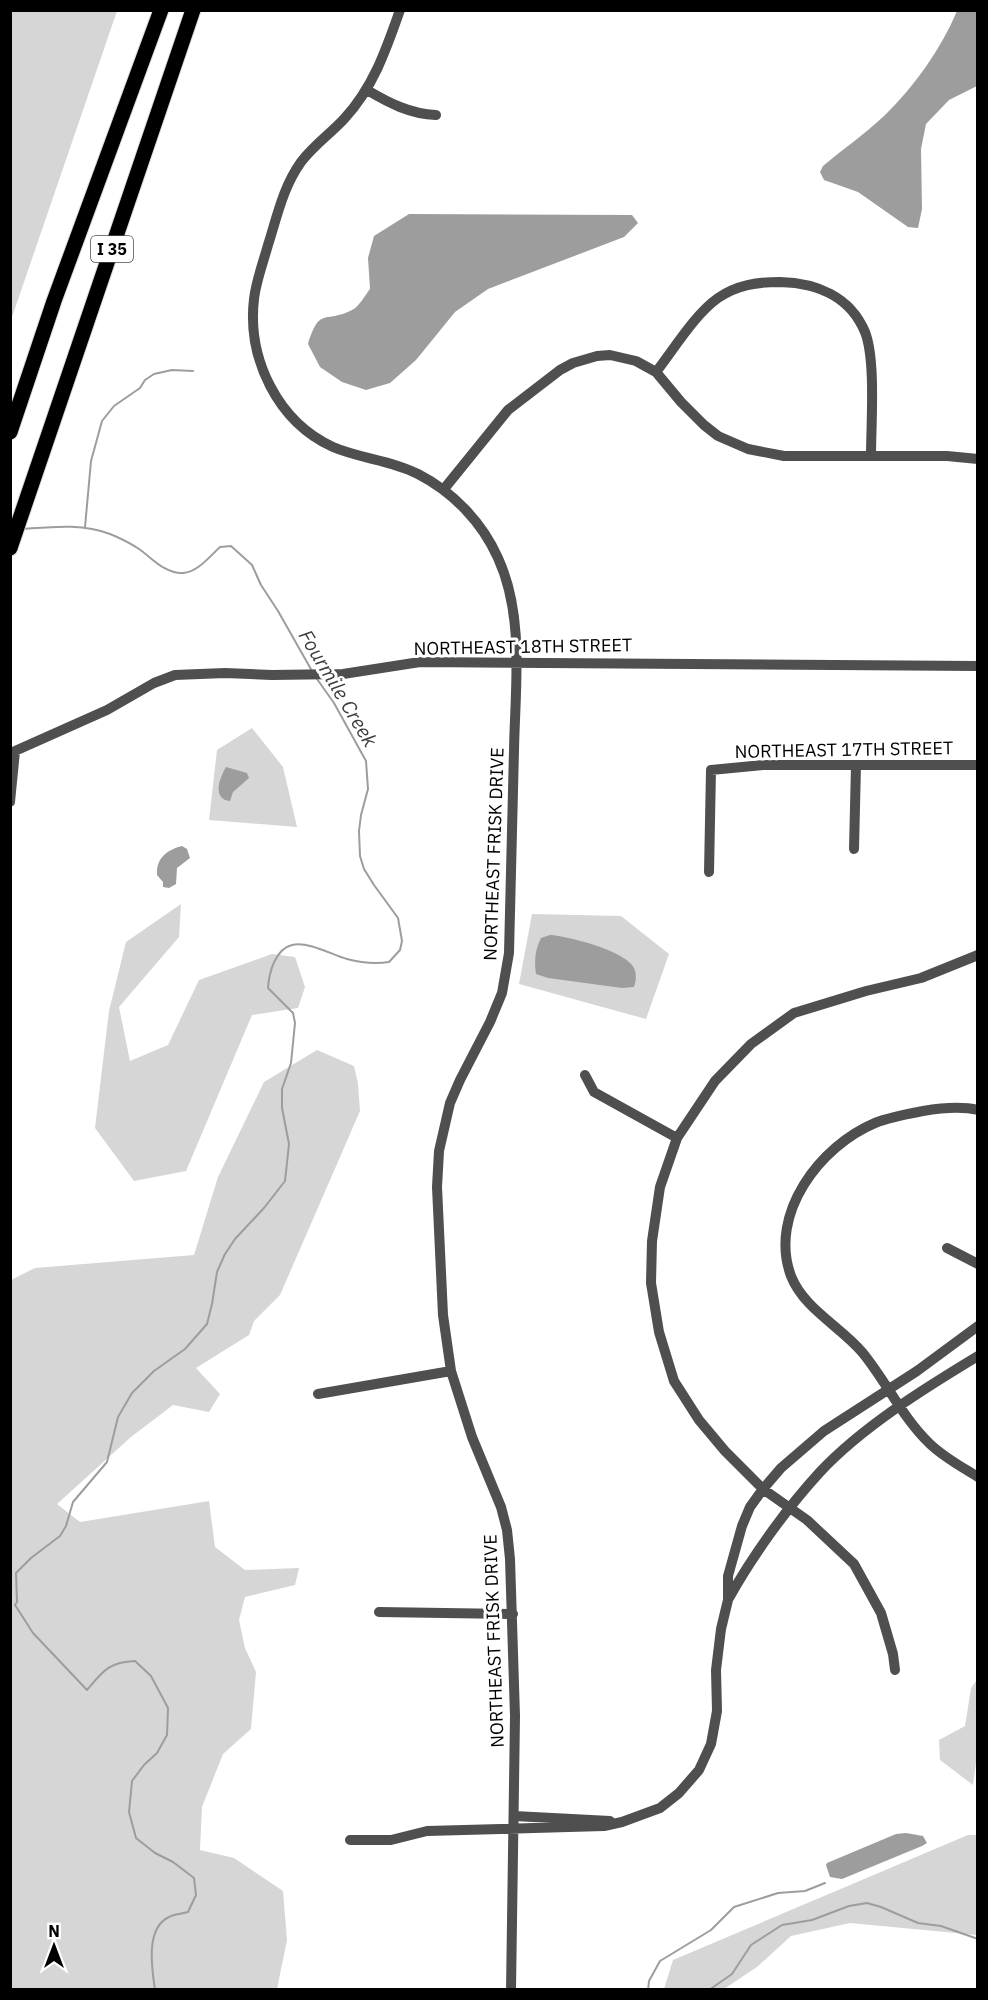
<svg xmlns="http://www.w3.org/2000/svg" width="988" height="2000" font-family="'IBM Plex Sans',sans-serif">
<style>
.green{fill:#d6d6d6}
.water{fill:#9d9d9d}
.lines{fill:none;stroke-linecap:round;stroke-linejoin:round}
.stream{stroke:#9d9d9d;stroke-width:2}
.highway-casing{stroke:#dbdbdb;stroke-width:17}
.minor{stroke:#4f4f4f;stroke-width:10}
.highway{stroke:#000;stroke-width:15}
.labels{text-anchor:middle;stroke-width:6;stroke-linejoin:round;paint-order:stroke}
.shield{fill:#fff;stroke:#4c4c4c;stroke-width:1.5}
.shield-label{font-size:16px;font-weight:bold;fill:#000}
.street-label{font-size:18px;fill:#000;stroke:#fff}
.water-label{font-size:20px;font-style:italic;fill:#3e3e3e;stroke:#fff}
</style>
<rect width="100%" height="100%" fill="#fff"/>
<path class="green" d="M10 11H117L11 320H10Z
M252 728 283 767 297 827 209 820 217 750Z
M181 904 179 937 119 1007 130 1061 168 1045 199 980 272 954 295 957 305 987 298 1008 252 1015 186 1171 134 1181 95 1128 109 1011 126 942Z
M532 914 621 916 669 954 646 1019 519 984Z
M317 1050 354 1066 358 1084 360 1111 280 1295 254 1321 249 1335 196 1368 220 1394 209 1412 173 1405 131 1437 57 1504 80 1522 209 1501 215 1547 245 1570 299 1568 295 1585 245 1597 239 1620 245 1648 256 1672 251 1729 223 1754 202 1807 200 1850 234 1858 283 1891 287 1940 277 1989H11V1280L35 1268 194 1255 218 1177 264 1082Z
M977 1680V1755L973 1785 940 1760 939 1740 965 1726 971 1688Z
M968 1835H977V1935L850 1923 791 1936 757 1967 724 1989H664L673 1960Z"/>
<path class="water" d="M957 11H977V86L949 100 926 124 921 149 922 209 918 228 908 227 858 192 824 180 820 172 823 166C843 149 865 134 884 116 914 87 941 49 957 11Z
M409 214 632 215 638 223 624 237 488 289 455 312 416 360 390 383 366 390 342 382 320 367 308 344C320 306 324 324 352 310 359 307 365 295 370 289L368 258 374 236Z
M226 767 247 773 249 778 233 792 230 801C212 799 219 779 226 767Z
M182 846 187 849 190 858 177 868 176 884 169 888 163 887V882L157 875C156 858 167 850 182 846Z
M550 935C568 936 626 951 634 968 637 975 636 981 634 987L622 988 548 978 536 974C534 961 535 950 541 938Z
M906 1833 923 1836 927 1843 922 1846 842 1879 830 1877 826 1865 827 1863 896 1834Z"/>
<g class="lines">
<path class="stream" d="M85 527 91 461 102 421 114 406 140 388 145 380 154 374 172 370 193 371
M22 529C51 527 82 523 110 534 120 538 130 543 139 549 152 558 165 574 183 573 198 572 210 556 220 547L231 546 252 565 261 585 278 611 312 671
M15 1605 17 1602 16 1573 31 1558 60 1536 66 1526 73 1502 107 1462 118 1417 132 1393 154 1371 185 1349 207 1324 212 1304 217 1272 225 1254 235 1239 264 1208 285 1181 289 1144 282 1108V1089L291 1063 295 1023 293 1013 268 988C269 973 275 949 292 945 309 941 332 955 347 959 362 963 375 964 389 962L400 950 402 941 398 918 374 885 364 869 360 856 359 831 361 815 368 789 366 761 334 703 317 679
M15 1605 33 1633 87 1690C103 1671 109 1662 135 1661L151 1676 168 1708 167 1735 157 1753 144 1765 132 1781 129 1812 136 1838 155 1853 173 1862 194 1878 196 1895 188 1912C182 1914 174 1914 169 1917 145 1928 152 1969 155 1990
M648 1990 649 1981 660 1961 711 1930 734 1907 778 1893 805 1891 825 1883
M709 1990 732 1974 751 1945 782 1925 812 1920 849 1906 867 1903 881 1907 918 1923 941 1926 978 1939"/>
<defs>
<path id="highway" d="M10 432 54 301 161 10
M10 548 193 10"/>
</defs>
<use href="#highway" class="highway-casing"/>
<path class="minor" d="M400 10C386 50 373 88 344 119 330 134 313 146 301 162 283 187 277 217 268 245 263 263 256 281 254 299 247 359 278 422 333 447 361 459 391 460 418 474 453 492 482 522 498 558 525 617 515 688 514 751 512 818 511 885 509 953L502 993 490 1022 460 1080 450 1103 439 1151 437 1187 443 1315 451 1371 472 1437 501 1507 507 1530 510 1559 515 1716 511 1990
M367 90C389 103 410 114 436 115
M656 372C674 349 695 314 718 298 737 285 757 282 780 282 816 283 850 296 865 332 876 360 871 424 871 456
M444 489 508 410 560 370 573 363 597 356 610 355 636 361 656 372 681 402 704 425 718 436 748 449 784 456H947L978 459
M10 802 15 751 107 710 154 683 175 675 225 673 272 675 343 674 420 662 978 666
M854 849 856 765
M709 872 711 770 763 765H978
M585 1075 594 1092 677 1138
M978 1110C961 1106 941 1108 923 1111 907 1114 890 1117 875 1123 820 1146 768 1214 791 1276 804 1309 840 1326 862 1352 886 1381 902 1417 929 1443 943 1457 962 1467 978 1477
M947 1248 978 1264
M318 1394 451 1371
M729 1598C753 1555 787 1508 820 1472 862 1427 925 1388 978 1356
M379 1612 513 1614
M895 1670 893 1654 881 1613 854 1564 807 1520 763 1489 725 1451 699 1420 674 1381 659 1332 651 1283 652 1241 660 1187 677 1138 715 1081 751 1044 794 1013 866 991 921 978 978 955
M514 1816 610 1821
M350 1840H391L427 1831 604 1826 622 1822 660 1808 679 1793 699 1770 711 1744 717 1711 716 1670 721 1629 728 1600V1576L742 1526 750 1507 763 1489 781 1468 824 1431 917 1371 978 1326"/>
<use href="#highway" class="highway"/>
</g>
<g class="labels">
<rect class="shield" x="91" y="236" width="42" height="26" rx="4.5"/>
<g class="shield-label">
<text x="112" y="255">I 35</text>
</g>
<g class="street-label">
<text transform="translate(523 647) rotate(-1)" y="6">NORTHEAST 18TH STREET</text>
<text transform="translate(844 750) rotate(-1)" y="6">NORTHEAST 17TH STREET</text>
<text transform="translate(494 854) rotate(-88)" y="6">NORTHEAST FRISK DRIVE</text>
<text transform="translate(494 1641) rotate(-92)" y="6">NORTHEAST FRISK DRIVE</text>
</g>
<g class="water-label">
<text transform="translate(338 688) rotate(59)" y="7">Fourmile Creek</text>
</g>
</g>
<rect width="988" height="2000" fill="none" stroke="#000000" stroke-width="24"/>
<g transform="translate(54 1946)" stroke="#ffffff" stroke-width="4.5" paint-order="stroke">
<path d="M0-4.5L10 22L0 15L-10 22Z" fill="#000000"/>
<text y="-9" font-size="16" font-weight="bold" text-anchor="middle" fill="#000000">N</text>
</g>
</svg>
